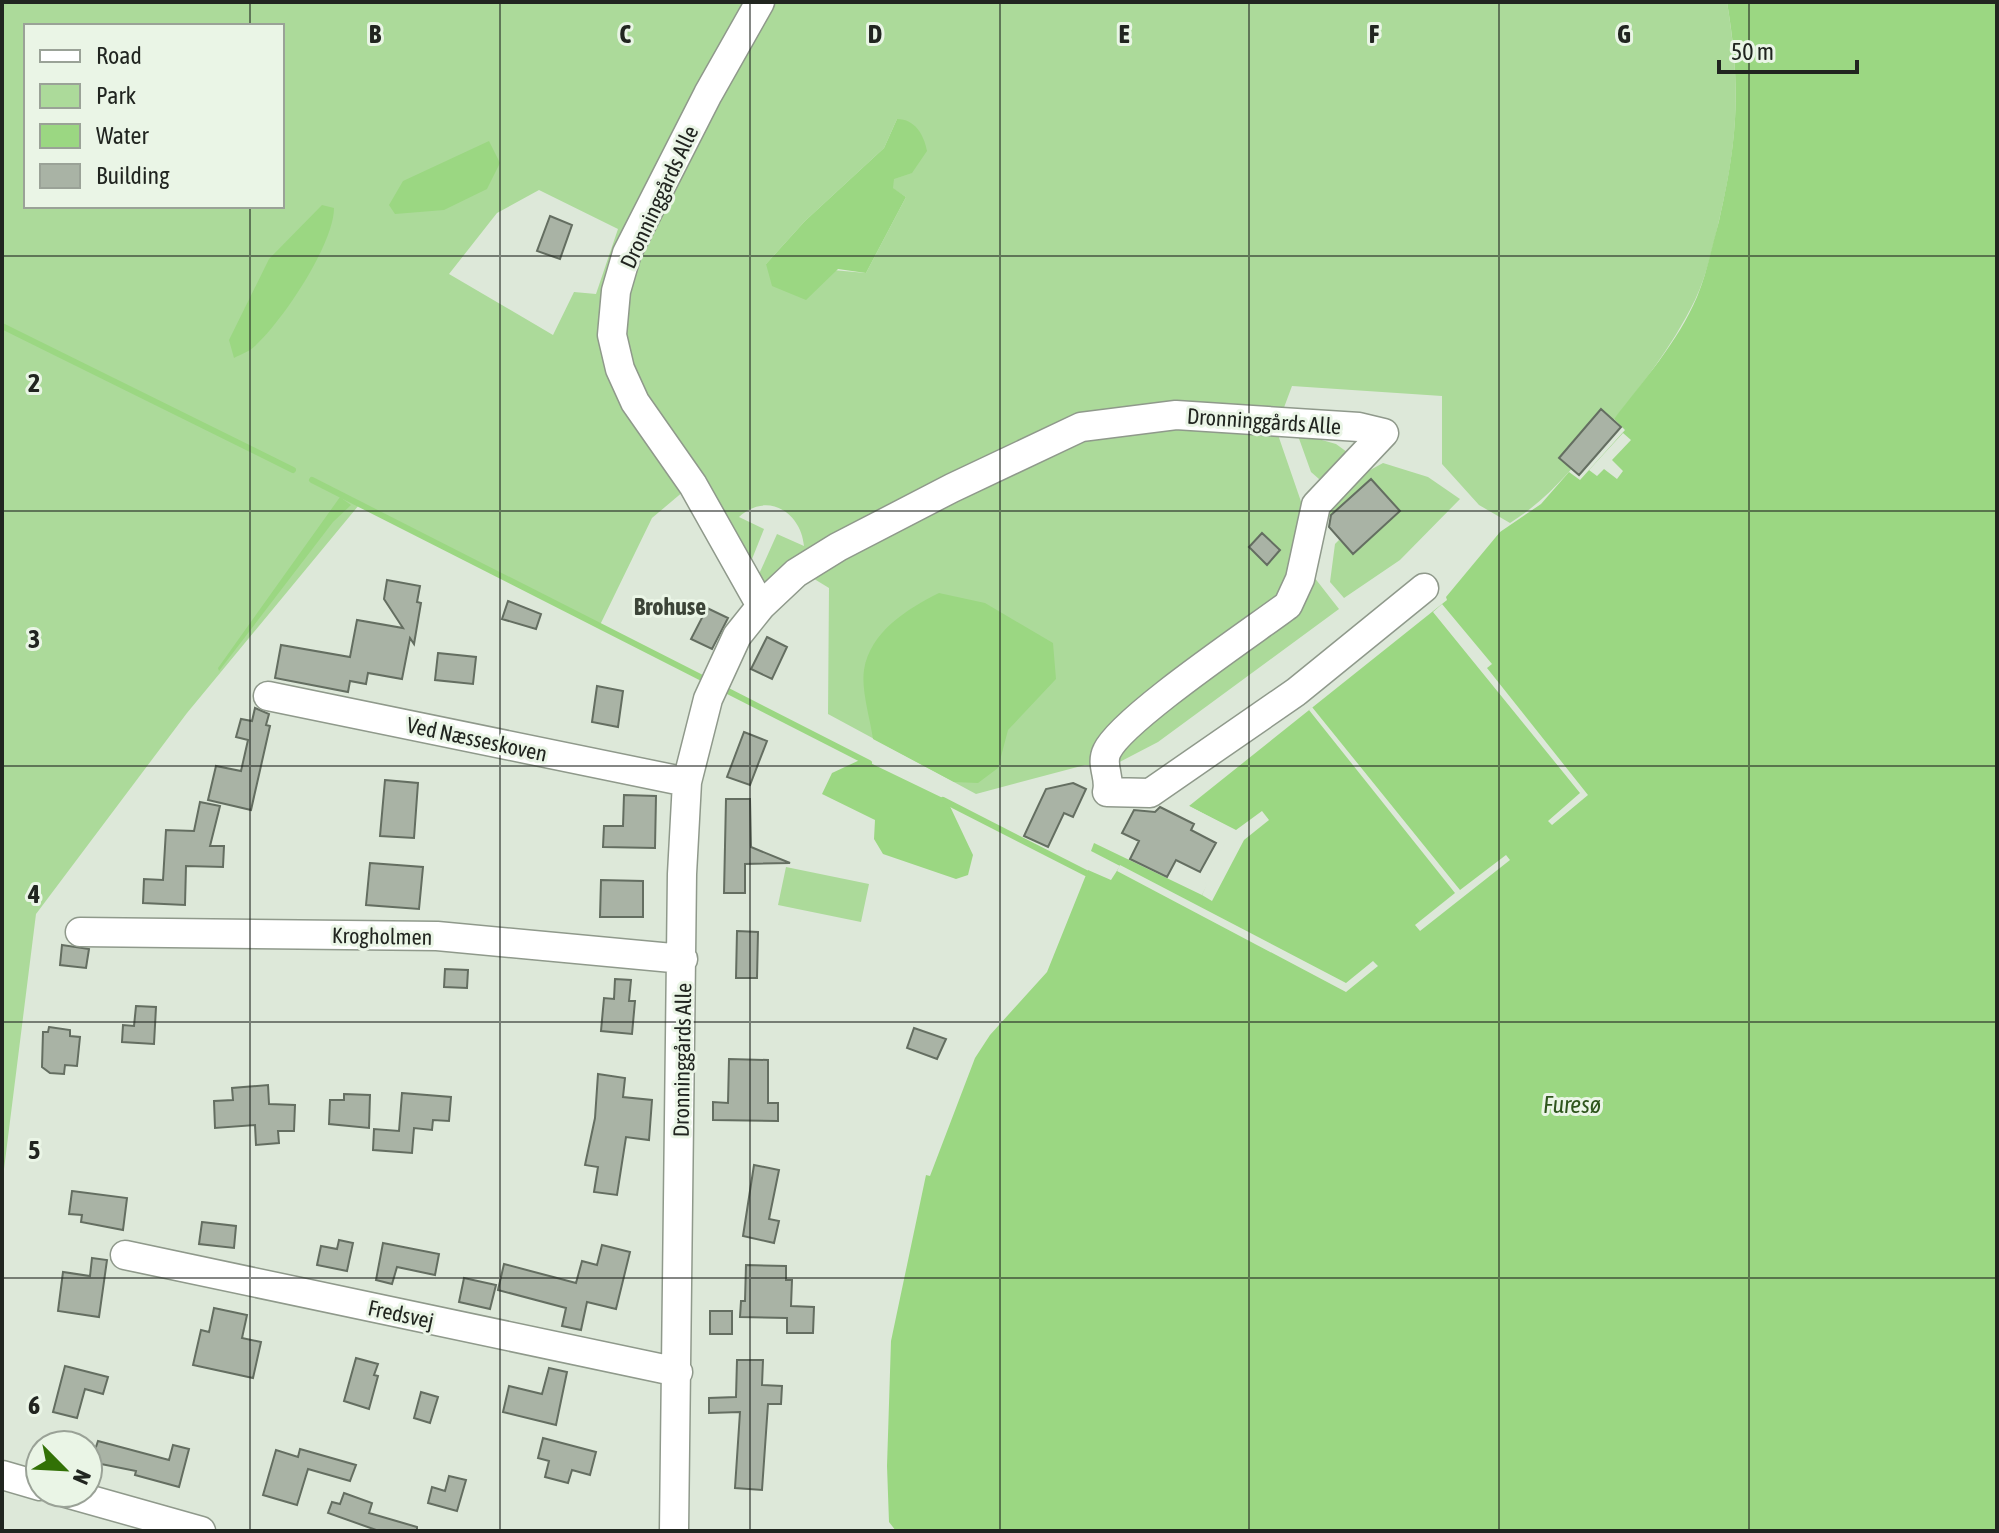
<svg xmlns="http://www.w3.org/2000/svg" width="1999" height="1533" font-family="'Asap Condensed',sans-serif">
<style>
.green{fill:#acda9a;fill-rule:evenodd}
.water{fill:#9bd782}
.pier{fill:#dde8d9}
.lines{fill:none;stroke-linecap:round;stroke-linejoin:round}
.stream{stroke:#9bd782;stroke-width:6}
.building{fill:#a9b3a5;stroke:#646e61;stroke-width:2}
.minor-casing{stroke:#8f998b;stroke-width:31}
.minor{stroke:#fff;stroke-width:28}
.grid{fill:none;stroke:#212520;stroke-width:2;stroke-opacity:0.55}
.labels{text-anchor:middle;stroke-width:6;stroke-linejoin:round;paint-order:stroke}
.street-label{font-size:22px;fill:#212520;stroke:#eaf5e6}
.neighbourhood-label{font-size:24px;font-weight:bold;fill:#3c4438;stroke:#eaf5e6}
.water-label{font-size:24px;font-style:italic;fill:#2e551c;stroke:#eaf5e6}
.grid-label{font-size:26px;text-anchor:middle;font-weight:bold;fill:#212520;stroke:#eaf5e6;stroke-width:6;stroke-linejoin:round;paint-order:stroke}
</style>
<rect width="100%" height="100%" fill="#dde8d9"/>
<path class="green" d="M2 2H1727C1741 88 1738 141 1718 225 1712 250 1706 277 1695 300 1672 347 1638 391 1605 430 1574 466 1550 498 1510 523L1479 505 1442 464V396L1292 386 1276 429 1306 516 1296 554 1339 609 1158 742 1110 767 1085 765 976 794 828 714 829 588 793 566 765 595 755 583 777 534 804 546C801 512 767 491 739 517L764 529 748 569 697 480 652 518 599 627 359 505 187 713 36 914 2 1185ZM26 26H282V206H26ZM897 119 892 188 906 197 866 273 766 264 805 221 884 148ZM539 190 618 229 596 294 574 292 553 335 449 274 497 213Z
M1297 433 1336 444 1347 452 1332 476 1319 479 1311 472Z
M1383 463 1428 477 1460 499 1400 560 1344 598 1330 582 1335 544 1339 540 1354 554 1400 511 1371 479 1324 522 1318 513 1363 474Z
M786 867 869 884 861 922 778 905Z"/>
<path class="water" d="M1727 2H1997V1531H896L889 1522 887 1466 891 1341 926 1175 930 1176 975 1058 990 1035 1047 972 1088 870 1111 880 1120 866 1091 851 1094 843 1202 895 1236 831 1189 806 1447 600 1446 597 1500 532 1541 504 1569 472 1580 480 1625 430 1614 419C1643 381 1678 342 1697 297 1707 273 1712 246 1719 221 1738 138 1741 86 1727 2Z
M897 119C915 119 924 135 927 151L912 173 894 179 893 188 906 197 866 273 838 269 806 300 772 286 766 264 805 221 884 148Z
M489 141 500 163 487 189 444 210 395 214 389 205 403 181Z
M322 205 334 208C334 244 283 320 256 345 251 351 241 354 234 358L229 340 269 259Z
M340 497 351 505 333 522 219 671 218 668Z
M939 593 985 603 1053 643 1056 679 1008 730 998 768 978 783 954 782 873 739C870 718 861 690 864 670 870 632 907 609 939 593Z
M862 759 947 800 973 855 968 875 956 879 883 854 874 839 875 820 822 794 832 773Z"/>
<path class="pier" d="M1623 433 1631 440 1612 460 1623 471 1617 479 1604 469 1597 476 1589 470Z
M1442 604 1492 664 1487 668 1588 795 1552 825 1548 821 1580 793 1433 612Z
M1312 707 1460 890 1506 855 1510 860 1420 931 1415 925 1455 893 1309 710Z
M1189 806 1236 830 1262 811 1269 820 1244 840 1212 901 1202 895 1207 884 1204 882 1231 832 1186 809Z
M1120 865 1346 983 1373 961 1378 966 1346 992 1117 871Z"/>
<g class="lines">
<path class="stream" d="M2 326 293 470
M312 480 708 681
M722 688 869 763
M943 800 1086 873"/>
</g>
<path class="building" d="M550 216 572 225 560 259 537 251Z
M1601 409 1621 427 1579 475 1559 458Z
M1371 479 1400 511 1353 554 1329 527 1331 515Z
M1262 533 1280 550 1267 565 1249 547Z
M387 580 420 586 417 602 421 603 414 644 410 638 402 679 368 673 366 684 350 681 348 692 275 678 281 645 350 657 357 620 403 628 384 599Z
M508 601 541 614 536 629 502 619Z
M707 608 728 618 712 649 691 639Z
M767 637 787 647 772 679 751 669Z
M438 653 476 657 473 684 435 680Z
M597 686 623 691 618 727 592 722Z
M255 708 269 714 266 725 270 726 251 810 208 800 216 766 241 771 248 740 236 737 241 719 252 721Z
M744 732 767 741 750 785 727 777Z
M385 780 418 783 414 838 380 836Z
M1073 783 1086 789 1073 817 1064 813 1048 847 1024 836 1046 789Z
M624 795 656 796 655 848 603 847 604 826H623Z
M726 799H750L751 847 790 863 745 864V893H724Z
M200 802 220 806 210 846H224L223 867 186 866 185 905 143 903 144 879 163 880 166 830 194 831Z
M1160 807 1194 824 1191 830 1216 843 1200 872 1176 860 1167 877 1130 859 1139 841 1122 833 1134 810 1155 812Z
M370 863 423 867 419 909 366 905Z
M601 880 643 881V917H600Z
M737 931 758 932 757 978H736Z
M62 945 89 949 86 968 60 965Z
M445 969 468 970 467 988 444 987Z
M615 979 631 980 629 1001H635L632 1034 601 1031 604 998 614 999Z
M136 1006 156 1007 154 1044 122 1042 123 1025 134 1026Z
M49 1027 70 1030V1036L80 1037 77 1066 65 1065 64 1074 50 1073 42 1067 43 1032H48Z
M914 1028 946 1039 937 1059 907 1048Z
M729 1059 768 1060V1103H778V1121L713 1120V1102L728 1103Z
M598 1074 625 1078 623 1097 652 1100 649 1140 626 1137 617 1195 594 1192 598 1167 585 1165 595 1118Z
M268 1085 269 1104 295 1105 294 1131H278L279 1143 256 1145 255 1125 215 1128 214 1101 233 1100 232 1088Z
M402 1093 451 1097 449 1121 433 1120 432 1130 414 1128 412 1153 373 1150 374 1129 399 1131Z
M344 1094 370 1095 369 1128 329 1124 330 1100H344Z
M754 1165 779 1170 769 1219 779 1221 774 1243 743 1236Z
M72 1191 127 1198 123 1230 81 1222 82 1215 69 1214Z
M202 1222 236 1226 234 1248 199 1244Z
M339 1240 353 1243 347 1271 317 1265 321 1246 337 1249Z
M383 1243 439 1254 435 1275 397 1267 392 1284 376 1280Z
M602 1245 630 1252 616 1309 587 1302 581 1330 562 1326 566 1308 498 1290 504 1264 576 1283 582 1261 597 1265Z
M92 1258 107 1260 99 1317 58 1311 63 1272 90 1276Z
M746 1265 786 1266V1280H792L791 1306 814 1307 813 1333H787V1318L740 1317 741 1301H745Z
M464 1278 496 1285 490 1309 459 1302Z
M214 1308 247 1315 242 1338 261 1342 253 1378 193 1365 201 1330 209 1332Z
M710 1311H732V1334H710Z
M356 1358 378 1364 374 1375 378 1376 369 1409 344 1401Z
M737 1360H763L762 1385 782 1386 781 1404H768L762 1490 735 1488 740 1412 709 1413V1398L736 1397Z
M65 1366 108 1377 103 1394 85 1389 77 1418 53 1412Z
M549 1368 567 1372 556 1425 503 1412 509 1386 542 1394Z
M421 1392 438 1397 430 1423 414 1418Z
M543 1438 596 1452 590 1475 572 1470 568 1483 545 1477 549 1461 538 1458Z
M98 1441 169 1460 173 1445 189 1449 179 1487 135 1475 136 1471 91 1462Z
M300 1449 356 1465 350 1481 308 1469 297 1505 263 1495 276 1450 298 1457Z
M449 1476 466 1480 457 1511 428 1503 432 1487 445 1491Z
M344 1493 372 1503 369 1513 417 1527V1531H379L328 1513 332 1502 340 1504Z"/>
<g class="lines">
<defs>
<path id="minor" d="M760 2 708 94 627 253 616 291 612 335 620 369 635 402 693 485 761 606
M268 696 687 782
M80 932 437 936 683 959
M125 1255 678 1372
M2 1475 40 1486
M66 1493 201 1531
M674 1531 682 874 687 782 708 699 737 636 761 606 796 573 838 547 952 488 1081 427 1176 415 1359 427 1384 433 1316 505 1300 579 1288 605C1252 632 1122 719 1107 751 1100 765 1111 777 1107 792L1150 793 1296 692 1424 588"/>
</defs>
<use href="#minor" class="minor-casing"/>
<use href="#minor" class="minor"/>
</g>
<path class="grid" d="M250 2V26M500 2V1531M750 2V1531M1000 2V1531M1249 2V1531M1499 2V1531M1749 2V1531M250 206V1531M2 256H1997M2 511H1997M2 766H1997M2 1022H1997M2 1278H1997"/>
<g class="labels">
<g class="street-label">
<text transform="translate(659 197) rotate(-65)" y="8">Dronninggårds Alle</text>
<text transform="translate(1264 421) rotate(4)" y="8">Dronninggårds Alle</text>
<text transform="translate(477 739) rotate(12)" y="8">Ved Næsseskoven</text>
<text transform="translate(382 936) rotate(1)" y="8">Krogholmen</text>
<text transform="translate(682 1060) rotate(-89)" y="8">Dronninggårds Alle</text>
<text transform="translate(401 1314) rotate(12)" y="8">Fredsvej</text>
</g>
<g class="neighbourhood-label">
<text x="670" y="615">Brohuse</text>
</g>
<g class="water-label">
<text x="1572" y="1113">Furesø</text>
</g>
</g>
<g class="grid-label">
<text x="375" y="43">B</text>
<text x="625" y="43">C</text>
<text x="875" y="43">D</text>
<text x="1124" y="43">E</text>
<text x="1374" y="43">F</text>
<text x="1624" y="43">G</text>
<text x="34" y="392">2</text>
<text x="34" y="648">3</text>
<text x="34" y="903">4</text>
<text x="34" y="1159">5</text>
<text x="34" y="1414">6</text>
</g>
<rect width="1999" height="1533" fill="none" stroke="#212520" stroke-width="8"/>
<rect x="24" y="24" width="260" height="184" fill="#eaf5e6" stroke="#9aa297" stroke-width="2"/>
<rect x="40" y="50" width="40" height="12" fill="#ffffff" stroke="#9aa297" stroke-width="2"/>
<text x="96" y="64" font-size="24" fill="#212520">Road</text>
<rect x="40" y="84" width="40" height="24" fill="#acda9a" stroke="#9aa297" stroke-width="2"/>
<text x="96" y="104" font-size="24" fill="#212520">Park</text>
<rect x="40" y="124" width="40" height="24" fill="#9bd782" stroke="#9aa297" stroke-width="2"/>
<text x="96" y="144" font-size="24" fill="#212520">Water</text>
<rect x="40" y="164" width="40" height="24" fill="#a9b3a5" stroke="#9aa297" stroke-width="2"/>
<text x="96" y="184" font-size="24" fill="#212520">Building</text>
<g transform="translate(64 1469) rotate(114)"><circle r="38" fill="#eaf5e6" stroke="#9aa297" stroke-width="2"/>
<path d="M0-6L14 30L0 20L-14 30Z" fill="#327106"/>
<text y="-12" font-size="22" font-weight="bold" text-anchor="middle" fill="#212520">N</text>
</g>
<path d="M1719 60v12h138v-12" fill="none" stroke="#212520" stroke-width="4"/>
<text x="1731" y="60" font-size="24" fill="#212520" stroke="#eaf5e6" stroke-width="6" paint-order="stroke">50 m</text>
</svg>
